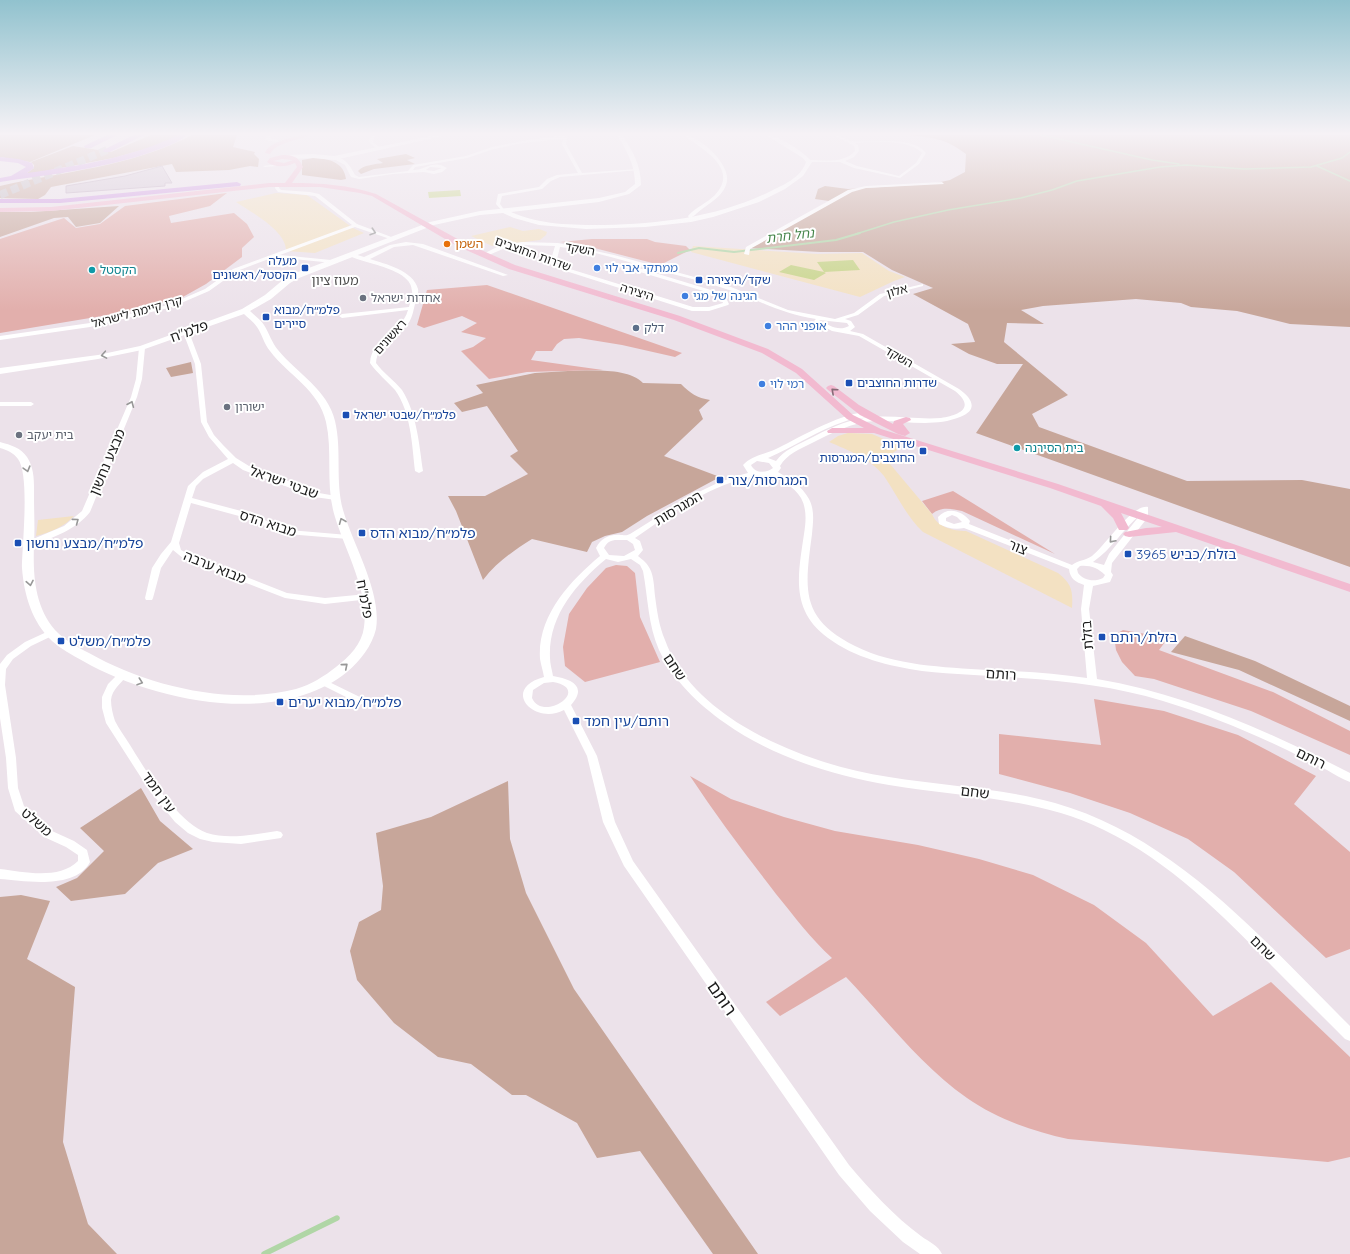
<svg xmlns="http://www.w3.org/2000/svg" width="1350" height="1254" font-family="Quicksand,'Noto Sans Hebrew',sans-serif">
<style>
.grass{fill:#e2afac}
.forest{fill:#c7a69a}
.park{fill:#f3e1c2}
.pitch{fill:#c7d487}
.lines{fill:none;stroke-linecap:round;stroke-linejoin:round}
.stream-far2{stroke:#b0d6a6;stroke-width:1.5}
.stream-far1{stroke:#b0d6a6;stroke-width:2}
.stream{stroke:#b0d6a6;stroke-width:5.5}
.building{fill:#d2c3d2;stroke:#bca6bc}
.trunk-tunnel{stroke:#c2bac1;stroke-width:8;stroke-dasharray:8 4;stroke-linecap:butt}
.minor{fill:#fff;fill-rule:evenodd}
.tertiary{fill:#fff;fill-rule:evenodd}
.secondary{fill:#f2bad0;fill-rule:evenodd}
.trunk{fill:#cf98e2;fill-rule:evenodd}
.oneway{stroke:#989898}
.oneway2{stroke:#866a76}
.food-dot{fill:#e8710a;stroke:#fff;stroke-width:1.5}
.transit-dot{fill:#1a4fb4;stroke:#fff;stroke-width:1.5}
.shop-dot{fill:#3f7fe0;stroke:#fff;stroke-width:1.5}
.culture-dot{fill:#0f9aa8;stroke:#fff;stroke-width:1.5}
.worship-dot{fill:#6b7280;stroke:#fff;stroke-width:1.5}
.service-dot{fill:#5c6f8a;stroke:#fff;stroke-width:1.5}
.labels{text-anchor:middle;stroke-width:4;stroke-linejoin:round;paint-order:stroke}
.far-food-label{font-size:12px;fill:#c56008;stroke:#fff;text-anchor:start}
.far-street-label{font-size:12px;fill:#1b1b1b;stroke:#fff}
.far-transit-label{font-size:12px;fill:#164399;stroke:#fff;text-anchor:start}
.far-shop-label{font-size:12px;fill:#366cbe;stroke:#fff;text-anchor:start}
.far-culture-label{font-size:12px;fill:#0d838f;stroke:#fff;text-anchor:start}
.far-worship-label{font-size:12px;fill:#5b616d;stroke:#fff;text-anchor:start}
.far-service-label{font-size:12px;fill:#4e5e75;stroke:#fff;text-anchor:start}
.far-water-label{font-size:13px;font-style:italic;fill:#458449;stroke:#fff}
.far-quarter-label{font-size:13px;fill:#4e4e4e;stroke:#fff}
.street-label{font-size:14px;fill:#1b1b1b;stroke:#fff}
.transit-label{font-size:14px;fill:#164399;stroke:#fff;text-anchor:start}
.near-street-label{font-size:17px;fill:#1b1b1b;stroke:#fff}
</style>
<rect width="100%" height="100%" fill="#ece2ea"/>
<path class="grass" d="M227 193 210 206 169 216 171 223 234 213 247 224 254 237 242 248V257L206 284 181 298 132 311 0 333V239L64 218 76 228 100 224 125 206Z
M592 239H647L655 242 686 246 690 250 660 265 579 244 560 242Z
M487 285 682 353 675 357 622 345 579 338 564 339 557 344 552 351H536L531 360 603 370 527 372 489 379 461 351 473 347 486 338 461 332 477 323 462 316 424 328 417 325 427 290Z
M953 491 1055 554 962 511C952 509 941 506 932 514L922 501Z
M616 565 627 566 635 573 640 617 660 662 585 682 565 666 563 647 569 614 587 588 606 568Z
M1123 630 1168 638 1159 650 1273 692 1350 731V755L1251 711 1154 679 1135 676 1122 662 1116 650 1114 635Z
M1094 699 1164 711 1238 735 1316 776 1294 804 1350 852V949L1326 958 1234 872 1188 839 1130 813 1070 793 999 774V734L1101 745Z
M690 776 731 799 784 817 835 831 918 845 979 859 1033 875 1094 905 1146 943 1213 1016 1271 982 1350 1057V1157L1328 1162 1068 1139C1032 1131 997 1119 967 1098 920 1065 885 1018 846 977L780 1016 766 1002 832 958C811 939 794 916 776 894 746 855 717 817 690 776Z"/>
<path class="forest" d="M0 135H95L30 162 0 157Z
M151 135H180L153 147 113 158 24 175 34 168V165L31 162 73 146 111 152Z
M192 135H237L233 147 255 152 254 154 259 159 258 167 250 166 229 170 176 172 172 164 51 187 45 195 38 199 0 198V186C65 171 131 167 192 135Z
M908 135H1350V327L1290 324 1237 311 1191 307 1181 303 1136 299 1043 306 1021 310 1044 324 1007 323 1004 342 1068 395 1032 414 1039 427 1187 481 1302 480 1350 489V567L976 433 1023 364H997L969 354 951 344 975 342 968 324 913 294 933 288 892 270 863 252H820L748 248 829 201 815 199 818 189 825 186 848 189 931 184 950 180 965 172 966 154C945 138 933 138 908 135Z
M406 154 415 158 407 160 415 164 374 169 361 174 358 171C363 165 376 164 383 163L377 159Z
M313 158C328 158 344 162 346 179L341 180 302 175V160Z
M119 206 100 223 76 227 68 217 54 218 0 237V212H31Z
M191 362 193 373 171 377 166 368Z
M568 371C589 371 627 367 643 383L681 384C690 393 697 398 710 400L699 410 703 419 664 456 720 477 647 516 622 532 605 536 592 542 587 552 532 539C513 551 497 562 483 580L456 511 448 496H485L528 474 510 456 518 451 487 406 462 412 454 403 483 393 476 385 535 373Z
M1185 636 1255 661 1350 706V721L1239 670 1171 652Z
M508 781 510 839 526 893 574 989 758 1254H713L640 1151 597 1158 577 1123 526 1095H512L471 1064 438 1057 394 1023 357 980 350 951 359 922 381 910 383 886 376 833 431 817Z
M141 788 160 821 193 849 158 863 125 894 71 901 56 887 77 878 104 851 80 828Z
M21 895 50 901 27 959 75 987 63 1142 88 1224 117 1254H0V897Z"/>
<path class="park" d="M276 193 307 195 353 228 364 233 315 253 286 251C287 231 251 212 236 202Z
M510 227 523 231 539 229 547 232 546 235 540 240 492 246 471 236Z
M693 246 818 254 862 253 889 271 905 277 894 281 860 297 691 252Z
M848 433 872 434 902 447 885 458 932 514C937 527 953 531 966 531L1058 573C1072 584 1073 591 1072 608L923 532C906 516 897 495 884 476 871 459 848 450 829 442L838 436Z
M74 516C64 527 51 532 36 536L38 520Z"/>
<path class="pitch" d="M460 190 461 196 429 198 428 192Z
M853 260 860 270 824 272 817 262Z
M791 265 824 272 826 273 814 280 779 272Z"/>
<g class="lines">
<path class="stream-far2" d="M1041 135 1152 160 1179 164
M1317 166 1350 181
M856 234 894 222 948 210 1021 198 1052 190 1077 181 1160 167 1186 165 1244 169 1311 167 1342 158 1350 152"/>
<path class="stream-far1" d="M678 253 699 248 734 252 836 240 860 233"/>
<path class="stream" d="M264 1254 337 1218"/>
</g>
<path class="building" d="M162 166 172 183H165V186L66 193V186L125 176Z"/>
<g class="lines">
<path class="trunk-tunnel" d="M0 195 107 150"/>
<path class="minor" d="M267 135H272L269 138 280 141 278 142 265 140Z
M371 135H375L373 142 379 147V149H377L369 142Z
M564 135H568L566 144 582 173 637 169 639 170 560 177 551 181 542 189 502 196 500 204 505 211 503 212 496 204 498 194 539 187 547 179 557 175 578 173 562 144 563 139 523 143 494 149 467 158 415 167 413 170C426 170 433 159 447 168L442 172 434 174 424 172 393 174 359 179 351 177 345 165 332 158C343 154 351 167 355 175L359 177 408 171 413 165 466 156 492 147 523 141ZM430 167 442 168 434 171 426 170Z
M683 135C699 135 734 166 726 185 721 199 705 205 695 215L692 217 694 220 692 221 690 220 688 216C696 207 707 203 715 195 740 168 702 149 683 135Z
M834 135C841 135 845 140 852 141 873 144 910 134 926 153L919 164 900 178 854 168 840 162H808L809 160C825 160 843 164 855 151L854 146ZM855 143C872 142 910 139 922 153L916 163 899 176 857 166 845 161 854 157 859 151 858 145Z
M278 164 277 166 265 167 263 166Z
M942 182 944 184 866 188 852 192 750 249 749 255 744 254 746 247 848 190 866 186Z
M276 183H280L279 188 281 190 310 192 319 194 357 224 394 238 390 239 355 227 280 255 331 260 334 262 333 263 274 257 237 271 209 291 172 307 90 327 0 340V336L90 323 168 305 205 289 233 269 352 225 315 196 278 192 275 188Z
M406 242 423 244 508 275 503 276 413 245 394 247 370 259C385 264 413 270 418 289 419 293 416 299 415 304 413 312 412 320 406 326 394 340 378 342 376 363 383 373 394 380 402 390 417 414 419 444 423 471L419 473 415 471C412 445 411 412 395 390 387 381 377 373 370 363 372 336 401 335 408 310L342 318 339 316 342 314 409 307C410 302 413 296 412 291 412 268 363 264 348 255L351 253 364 257 390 245Z
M522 242 558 243 614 255 731 287 788 310 835 319 854 313 880 294 923 284V286L884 296 858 315 845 319 851 321 855 327 850 331 863 334 959 389C972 398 979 410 960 417 933 428 903 420 875 421 852 422 832 433 812 443 800 449 787 454 780 466L781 468 778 472C790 479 802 486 809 499 815 510 813 523 812 534 805 588 799 618 855 646 895 666 943 667 988 670 1021 671 1054 673 1087 678L1081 609 1084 585C1076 582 1070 579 1069 569L964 528C955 530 947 528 939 524L938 517C948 506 962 511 970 521L969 524 1072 565C1078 560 1085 561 1092 556 1105 546 1132 504 1148 507V517L1112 563 1111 572 1113 575 1110 582 1093 586 1089 609 1097 679C1186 694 1270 732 1350 773V782C1342 779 1334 774 1327 770 1314 763 1300 757 1287 750 1247 731 1206 714 1163 701 1117 687 1069 681 1021 678 988 675 955 675 922 671 889 666 855 658 828 638 790 610 798 575 804 534 806 522 807 509 801 498 794 487 783 481 772 475 762 478 754 475 742 479 703 490 668 515 635 538L640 541 643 550 638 556C643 560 647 563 650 569 654 577 654 587 655 596 657 611 659 626 665 640 678 677 710 706 743 726 788 753 838 769 889 777 944 786 1001 788 1055 803 1176 837 1264 941 1350 1026V1041L1345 1039C1322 1016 1298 992 1275 969 1224 917 1171 862 1104 830 1037 797 961 797 889 785 831 775 773 757 725 723 698 704 674 681 659 650 648 625 648 598 643 571L640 565 631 559 618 562 606 559C576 584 548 616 550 658 550 664 552 670 553 676 571 679 588 686 571 705L597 756 615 822 633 861 849 1165C871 1191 894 1216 921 1236 929 1242 938 1245 942 1254H920L903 1242 870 1211 839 1175 624 866 603 822 587 756 564 710C534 726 500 689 544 677 543 671 541 665 540 659 537 616 570 581 600 556L596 548C601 538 610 534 621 535 625 535 626 536 630 534 669 510 703 484 748 473L743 465C751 456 765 454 776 449 793 441 857 403 872 415 867 419 853 418 846 421 818 430 794 447 768 458L776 461C784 450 797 445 809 439 826 430 844 421 864 418 889 414 916 420 941 418 959 415 976 408 955 391L859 336 832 331 815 322 814 321 816 319C784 315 759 300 729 290 703 281 676 275 650 268 620 260 591 250 560 247L556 263 557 265 693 307H709L723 303 720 296 620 266 619 265 622 263 724 294 729 304 728 305 709 311H692L553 267 550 263 555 246 522 245 503 249 484 257 481 255 499 246ZM819 320 847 323 849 326C838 332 829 325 819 320ZM757 461 769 463 773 468C767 473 755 474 751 465ZM952 515 957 517 962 522 954 524 946 521V518ZM1140 515 1109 554 1104 565 1093 562C1112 549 1123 529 1140 515ZM617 540H627L633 544 635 550 624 556 609 555 604 548C607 542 611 540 617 540ZM1080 566C1090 565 1098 568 1105 575L1103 578C1095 582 1084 581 1078 573L1077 569ZM553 682C593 689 543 723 532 698L533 690 544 683Z
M184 331 189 332 201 364 207 422 214 435 223 445 236 458 249 466 319 493 336 496 340 498 336 500 314 497 243 470 233 463 203 479 196 486 192 498 245 512 289 530 348 535 352 537 348 539 287 534 239 516 191 503 179 543 181 550 190 555 287 593 325 598 367 594 371 597 370 599 325 604 285 598 184 559 173 550 161 568 153 598 152 600H146L145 598 152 568 161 554 171 542 188 486 203 472 228 459 209 437 201 422 195 364 183 332Z
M142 346 145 348 142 379 137 397 90 512C76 530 53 537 32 546H26L25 544 26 542 64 526 82 511 131 397 136 379 139 348Z
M0 402H31L34 404 31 406H0Z
M51 630 54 631 56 633 54 635 31 646 13 659 6 669 5 685 16 758 18 788 24 806 52 831 74 841 87 850 90 862C75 890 25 881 0 879V869C24 872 59 880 78 861V855L66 847 44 837 15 811 8 788 6 758 0 718V664L7 655 25 642Z
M122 672 127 675C121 684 112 689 111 700 111 707 113 715 115 721 119 729 125 737 130 745 146 771 177 822 207 833 229 840 255 834 277 831L281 832 283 835 281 838 241 844 213 842 200 839 188 833 175 822 149 790 106 723 102 708V697L108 684 119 673Z
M323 679 366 700 368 702 366 704H360L320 684 318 682 320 680Z"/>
<path class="tertiary" d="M436 135H448L334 160 313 158 288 159 285 157 288 155 313 154 334 156Z
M617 135H622C633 151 641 166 641 185L629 194 599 202 511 212C540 225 572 225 604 225 661 224 717 217 769 192 783 185 801 178 806 162L803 158 766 135C778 135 804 152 812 162L803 176 785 189 759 202 713 217 691 222 645 227 586 229 539 225 514 218 503 213 480 215 434 225 299 278 290 283 271 299 250 311C255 316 261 320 264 325 269 333 272 343 278 350 297 373 328 390 335 421 342 450 335 481 343 510 353 545 382 592 376 629 372 646 360 661 347 672 278 728 153 701 83 661 72 655 61 649 52 641 32 622 24 595 22 568 22 546 30 475 18 459 14 453 7 450 0 448V442C11 445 21 448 27 457 35 469 34 484 34 497 34 513 35 528 34 543 33 574 34 605 55 630 64 640 77 647 89 653 147 686 230 706 296 689 310 685 325 676 336 667 349 657 362 644 364 627 369 592 345 550 335 517 325 486 333 453 326 422 319 390 288 375 270 351 264 344 262 334 257 327 254 322 248 318 244 314L142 350 98 359 0 374V368L98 355 140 346 242 309 265 295 284 279 293 274 430 222 480 211 599 198 625 192 635 184C635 165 627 151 617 135Z"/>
<path class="secondary" d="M299 135H309C298 141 276 142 270 154L265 153C269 142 289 139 299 135Z
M282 155C293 155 298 156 303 167L292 183C321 183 349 185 376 194L463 242 515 265 680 316 768 349 802 369 853 415 881 429 1058 484 1350 584V592L1176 532 1129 537 1125 536 1123 534 1125 532 1146 528 1162 527 1121 513 1129 528 1127 530H1119L1113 518 1101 506 1050 488 874 433H828L827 431 832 428H864L847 419 796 373 762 353 674 320 509 269 457 246 372 196 360 193 320 187H269L51 211 0 212V208L51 207 269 183H285L297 167 295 163C286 167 275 168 267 162L270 158ZM282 159 293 160 284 163 273 161Z
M831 385 834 386 859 405 893 424 894 421 906 417 910 418 911 420 903 424 910 433 905 436 898 434 860 415 828 390 826 388 828 386Z"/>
<path class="trunk" d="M107 135H117L91 148H85L84 146Z
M134 135H144L110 152H104L103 150Z
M178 135H187C178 143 165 147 154 151 105 169 51 174 0 182V178L11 176 26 167 18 163 0 161V157L19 159 32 163 34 168 27 173C79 166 130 158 178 135Z
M237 182 241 184 240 186 60 203H0V199H60Z"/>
</g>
<defs><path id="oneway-chevron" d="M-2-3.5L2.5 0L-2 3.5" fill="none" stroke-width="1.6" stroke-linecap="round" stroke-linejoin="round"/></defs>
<g class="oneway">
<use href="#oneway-chevron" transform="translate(373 232) rotate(18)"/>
<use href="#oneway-chevron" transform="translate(104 355) rotate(170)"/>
<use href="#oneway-chevron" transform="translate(131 404) rotate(-67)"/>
<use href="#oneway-chevron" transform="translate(27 469) rotate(74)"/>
<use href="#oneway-chevron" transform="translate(76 521) rotate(-37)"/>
<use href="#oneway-chevron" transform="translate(342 521) rotate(-112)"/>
<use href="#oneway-chevron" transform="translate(1112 540) rotate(131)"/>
<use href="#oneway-chevron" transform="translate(30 583) rotate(79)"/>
<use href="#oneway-chevron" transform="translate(345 666) rotate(-40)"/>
<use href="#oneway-chevron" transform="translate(140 682) rotate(19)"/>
</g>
<use class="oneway2" href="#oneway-chevron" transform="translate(834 391) rotate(-138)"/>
<linearGradient id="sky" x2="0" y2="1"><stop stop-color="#91c2ce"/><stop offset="0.43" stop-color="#f6f2f6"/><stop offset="1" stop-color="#f6f2f6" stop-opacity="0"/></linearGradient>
<rect width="1350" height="311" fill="url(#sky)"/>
<circle class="food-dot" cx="447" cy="244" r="4"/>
<g class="transit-dot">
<rect x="301" y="264" width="8" height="8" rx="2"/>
<rect x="695" y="276" width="8" height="8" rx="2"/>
<rect x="262" y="313" width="8" height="8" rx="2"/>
<rect x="845" y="379" width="8" height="8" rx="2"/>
<rect x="342" y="411" width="8" height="8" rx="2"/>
<rect x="919" y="447" width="8" height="8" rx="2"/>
<rect x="716" y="476" width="8" height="8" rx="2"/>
<rect x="358" y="529" width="8" height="8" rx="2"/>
<rect x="14" y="539" width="8" height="8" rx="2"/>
<rect x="1124" y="550" width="8" height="8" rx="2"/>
<rect x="1098" y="633" width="8" height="8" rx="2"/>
<rect x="57" y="637" width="8" height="8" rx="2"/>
<rect x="276" y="698" width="8" height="8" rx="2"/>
<rect x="572" y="717" width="8" height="8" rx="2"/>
</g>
<g class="shop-dot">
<circle cx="597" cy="268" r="4"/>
<circle cx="685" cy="296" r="4"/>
<circle cx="768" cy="326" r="4"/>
<circle cx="762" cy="384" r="4"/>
</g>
<g class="culture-dot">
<circle cx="92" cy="270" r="4"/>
<circle cx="1017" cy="448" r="4"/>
</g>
<g class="worship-dot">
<circle cx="363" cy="298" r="4"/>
<circle cx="227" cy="407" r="4"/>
<circle cx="19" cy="435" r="4"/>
</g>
<circle class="service-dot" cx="636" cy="328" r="4"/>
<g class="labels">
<g class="far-food-label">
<text x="455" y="248">השמן</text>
</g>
<g class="far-street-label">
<text transform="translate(580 249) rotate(10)" y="4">השקד</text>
<text transform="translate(533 254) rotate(20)" y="4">שדרות החוצבים</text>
<text transform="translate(897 291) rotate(-15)" y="4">אלון</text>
<text transform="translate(637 292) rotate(17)" y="4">היצירה</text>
<text transform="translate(137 312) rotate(-15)" y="4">קרן קיימת לישראל</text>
<text transform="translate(390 337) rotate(-48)" y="4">ראשונים</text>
<text transform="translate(899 357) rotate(30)" y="4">השקד</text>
</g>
<g class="far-transit-label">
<text x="297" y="265" text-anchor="end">מעלה<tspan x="297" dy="14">הקסטל/ראשונים</tspan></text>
<text x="707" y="284">שקד/היצירה</text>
<text x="274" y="314">פלמ״ח/מבוא<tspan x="274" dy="14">סיירים</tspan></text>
<text x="857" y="387">שדרות החוצבים</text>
<text x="354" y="419">פלמ״ח/שבטי ישראל</text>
<text x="915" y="448" text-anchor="end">שדרות<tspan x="915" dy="14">החוצבים/המגרסות</tspan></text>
</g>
<g class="far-shop-label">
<text x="605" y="272">ממתקי אבי לוי</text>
<text x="693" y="300">הגינה של מגי</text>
<text x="776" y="330">אופני ההר</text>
<text x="770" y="388">רמי לוי</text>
</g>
<g class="far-culture-label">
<text x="100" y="274">הקסטל</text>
<text x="1025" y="452">בית הסירנה</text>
</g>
<g class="far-worship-label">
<text x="371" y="302">אחדות ישראל</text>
<text x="235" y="411">ישורון</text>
<text x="27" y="439">בית יעקב</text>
</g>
<g class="far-service-label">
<text x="644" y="332">דלק</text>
</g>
<g class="far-water-label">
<text transform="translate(790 235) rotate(-7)" y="5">נחל חרת</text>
</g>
<g class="far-quarter-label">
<text x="335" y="285">מעוז ציון</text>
</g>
<g class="street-label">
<text transform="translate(189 331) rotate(-20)" y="5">פלמ"ח</text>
<text transform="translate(107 462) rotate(-67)" y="5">מבצע נחשון</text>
<text transform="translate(284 482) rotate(20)" y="5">שבטי ישראל</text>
<text transform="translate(678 508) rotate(-31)" y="5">המגרסות</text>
<text transform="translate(268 523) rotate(18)" y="5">מבוא הדס</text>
<text transform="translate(1018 547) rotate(22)" y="5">צור</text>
<text transform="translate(215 567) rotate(22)" y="5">מבוא ערבה</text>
<text transform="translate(365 599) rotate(79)" y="5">פלמ"ח</text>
<text transform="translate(1087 635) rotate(-95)" y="5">בזלת</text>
<text transform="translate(675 667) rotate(56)" y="5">שחם</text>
<text transform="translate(1001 674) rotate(4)" y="5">רותם</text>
<text transform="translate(1311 758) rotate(26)" y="5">רותם</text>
<text transform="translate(159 792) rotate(54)" y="5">עין חמד</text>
<text transform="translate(975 792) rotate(7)" y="5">שחם</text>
<text transform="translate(37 822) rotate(41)" y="5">משלט</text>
<text transform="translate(1263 948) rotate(45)" y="5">שחם</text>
</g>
<g class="transit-label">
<text x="728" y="485">המגרסות/צור</text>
<text x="370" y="538">פלמ״ח/מבוא הדס</text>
<text x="26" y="548">פלמ״ח/מבצע נחשון</text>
<text x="1136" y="559">בזלת/כביש 3965</text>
<text x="1110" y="642">בזלת/רותם</text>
<text x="69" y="646">פלמ״ח/משלט</text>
<text x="288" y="707">פלמ״ח/מבוא יערים</text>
<text x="584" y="726">רותם/עין חמד</text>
</g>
<g class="near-street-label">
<text transform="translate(722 998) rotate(55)" y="6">רותם</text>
</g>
</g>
</svg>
